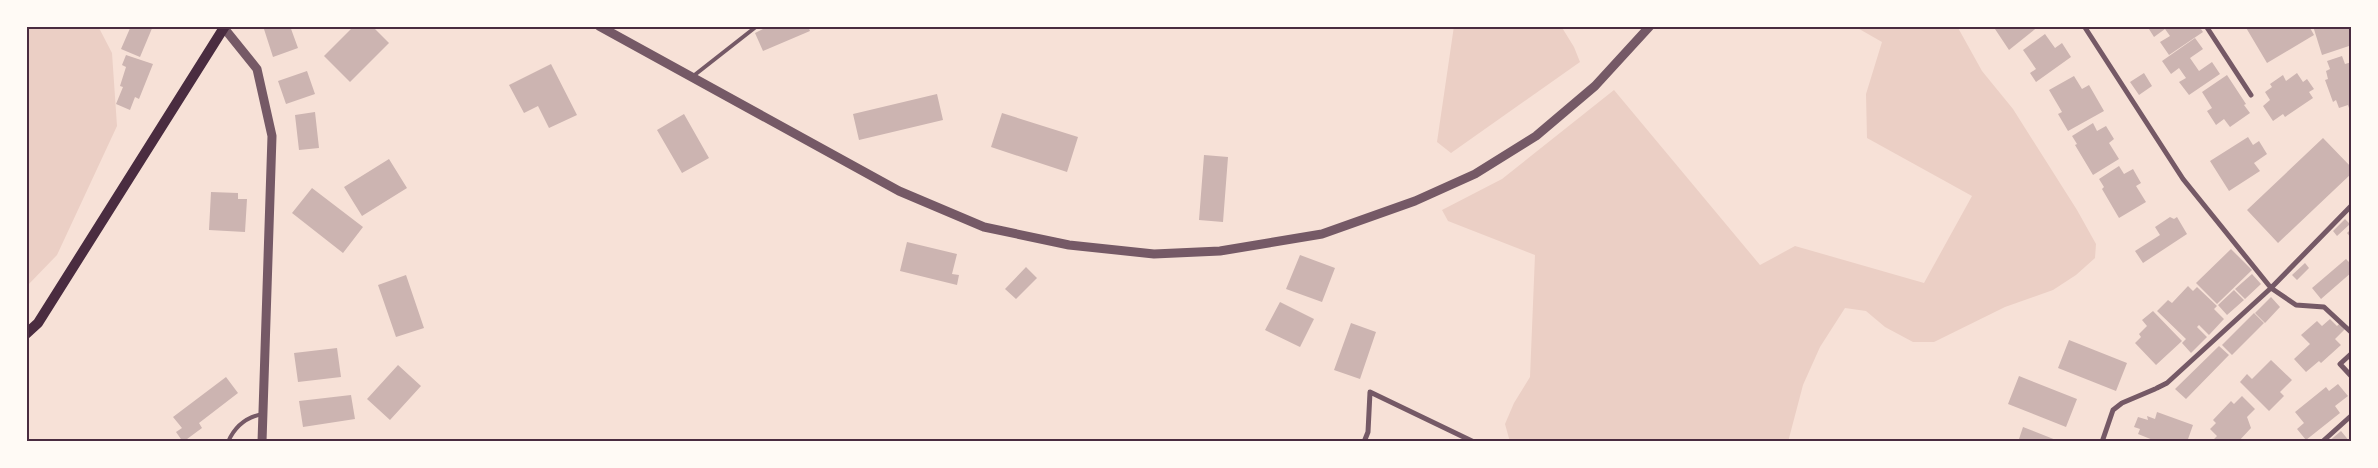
<svg xmlns="http://www.w3.org/2000/svg" width="2378" height="468" font-family="'Roboto Condensed',sans-serif">
<style>
.green{fill:#ebcfc5}
.building{fill:#ccb4b1}
.lines{fill:none;stroke-linecap:round;stroke-linejoin:round}
.service{stroke:#755966;stroke-width:4}
.minor{stroke:#755966;stroke-width:5}
.tertiary{stroke:#755966;stroke-width:9}
.secondary{stroke:#4a2c40;stroke-width:10}
.neatline{fill:none;stroke:#4a2c40;stroke-width:2}
</style>
<rect width="100%" height="100%" fill="#f7e1d7"/>
<path class="green" d="M26 26H98L112 53 117 126 57 255 26 287Z
M1454 26H1561L1574 47 1580 62 1451 153 1437 142Z
M1854 26H1957L1982 71 2013 109 2077 210 2096 244 2095 258 2076 275 2053 290 2005 307 1934 342H1913L1885 327 1866 311 1845 308 1820 347 1803 385 1788 442H1510L1505 424 1514 403 1530 377 1535 255 1448 221 1442 210 1502 179 1614 90 1760 265 1795 246 1924 283 1972 196 1867 138 1866 94 1882 42Z"/>
<path class="building" d="M131 26H153L140 57 121 49Z
M263 26H290L298 48 273 57Z
M354 26H372L389 43 350 82 324 56Z
M769 26H808L810 31 763 51 755 33Z
M1993 26H2039L2009 50Z
M2147 26H2199L2203 32 2169 55 2160 42 2170 36 2165 29 2154 37Z
M2245 26H2309L2314 35 2267 63Z
M2313 26H2352V45L2322 55Z
M2045 34 2055 48 2062 43 2071 57 2036 82 2030 73 2036 69 2023 50Z
M2195 38 2203 49 2190 58 2199 71 2212 62 2220 74 2189 95 2179 82 2186 78 2179 68 2171 74 2162 61Z
M126 55 153 64 139 99 135 97 130 110 116 104 123 87 120 86 126 67 122 65Z
M2342 56 2345 64 2352 62V110L2350 111 2348 105 2339 108 2336 100 2333 102 2325 80 2328 79 2326 71 2330 69 2327 61Z
M551 64 577 115 549 128 538 106 524 113 509 85Z
M307 71 315 94 286 104 278 81Z
M2144 73 2152 86 2139 95 2130 82Z
M2297 73 2303 82 2307 79 2314 89 2309 92 2313 98 2285 117 2283 114 2273 121 2263 106 2270 100 2265 92 2272 87 2270 84 2283 75 2286 81Z
M2227 75 2246 104 2244 105 2250 113 2230 127 2224 119 2216 125 2207 111 2212 108 2202 92Z
M2074 76 2082 89 2089 85 2104 111 2068 131 2058 114 2062 112 2049 90Z
M937 94 943 120 859 140 853 114Z
M315 112 319 148 299 150 295 115Z
M1002 113 1078 137 1067 172 991 147Z
M684 114 709 158 682 173 657 130Z
M2093 123 2097 131 2106 126 2114 139 2109 143 2119 159 2093 175 2075 145 2077 144 2072 136Z
M2248 137 2253 145 2259 141 2267 154 2254 163 2260 171 2229 191 2210 161Z
M2323 138 2352 168V173L2278 243 2247 210Z
M1204 155 1228 157 1223 222 1199 220Z
M389 159 407 188 362 216 344 187Z
M2119 166 2124 174 2133 169 2141 183 2136 186 2146 202 2119 218 2102 189 2104 187 2099 179Z
M312 188 363 227 343 253 292 213Z
M211 192 238 193V199H247L245 232 209 230Z
M2170 217 2174 219 2177 217 2187 234 2143 263 2135 251 2160 235 2155 227Z
M2345 219 2350 224 2337 236 2333 231Z
M2352 228V239L2347 233Z
M907 242 957 254 952 274 959 275 957 285 900 271Z
M2231 249 2252 270 2217 304 2196 283Z
M1300 255 1335 268 1322 302 1286 289Z
M2346 259 2352 265V272L2321 299 2312 288Z
M2305 263 2309 268 2297 280 2292 275Z
M1026 267 1037 278 1016 299 1005 289Z
M2252 274 2261 284 2245 299 2235 289Z
M406 275 424 328 396 337 378 285Z
M2188 286 2193 291 2197 287 2217 306 2214 309 2224 319 2209 335 2199 325 2197 327 2207 337 2191 353 2182 343 2186 339 2157 311 2168 300 2172 303Z
M2234 290 2244 300 2227 315 2218 305Z
M2271 297 2280 307 2265 323 2255 313Z
M1280 302 1314 319 1300 347 1265 330Z
M2153 311 2182 341 2156 365 2135 343 2141 337 2139 334 2147 326 2142 320Z
M2254 313 2264 323 2232 355 2222 345Z
M2330 319 2337 326 2340 323 2345 329 2335 339 2341 345 2321 363 2319 361 2306 372 2294 359 2310 344 2301 335 2317 321 2322 326Z
M1351 323 1376 332 1360 379 1334 370Z
M2069 340 2127 363 2116 391 2058 368Z
M2219 346 2229 355 2186 399 2175 389Z
M337 348 341 377 298 382 294 353Z
M2271 360 2292 380 2280 392 2284 396 2269 411 2240 382 2247 374 2252 379Z
M398 365 421 386 390 420 367 399Z
M2019 376 2077 399 2066 427 2008 404Z
M226 377 238 393 199 423 202 428 183 442 176 432 182 428 173 417Z
M2338 384 2348 396 2335 406 2340 413 2306 440 2297 429 2304 423 2295 412 2326 387 2329 391Z
M351 395 355 419 303 427 299 401Z
M2242 396 2255 409 2247 417 2251 428 2238 442H2211L2217 436 2210 429 2216 423 2213 420 2231 401 2234 404Z
M2157 412 2193 425 2187 442H2158L2138 434 2140 429 2134 427 2138 417 2148 420 2147 416 2155 419Z
M2023 427 2061 442H2018Z
M2341 431 2350 442H2328Z"/>
<g class="lines">
<path class="service" d="M692 77 757 26
M228 442C235 426 246 417 263 414"/>
<path class="minor" d="M2084 26 2183 179 2271 288 2296 305 2324 307 2352 333
M2206 26 2251 95
M2352 353 2340 364 2352 377
M2157 388 2167 383 2271 288 2352 205
M1364 442 1368 432 1370 392 1474 442
M2102 442 2113 410 2122 403 2155 389
M2322 442 2352 415"/>
<path class="tertiary" d="M599 26 899 191 984 227 1069 245 1154 254 1220 251 1322 234 1415 201 1475 174 1536 136 1595 86 1650 26
M224 28 257 69 272 136 262 442"/>
<path class="secondary" d="M26 334 38 323 225 26"/>
</g>
<rect width="2378" height="468" fill="none" stroke="#fffaf5" stroke-width="55"/>
<rect x="28" y="28" width="2322" height="412" class="neatline"/>
</svg>
